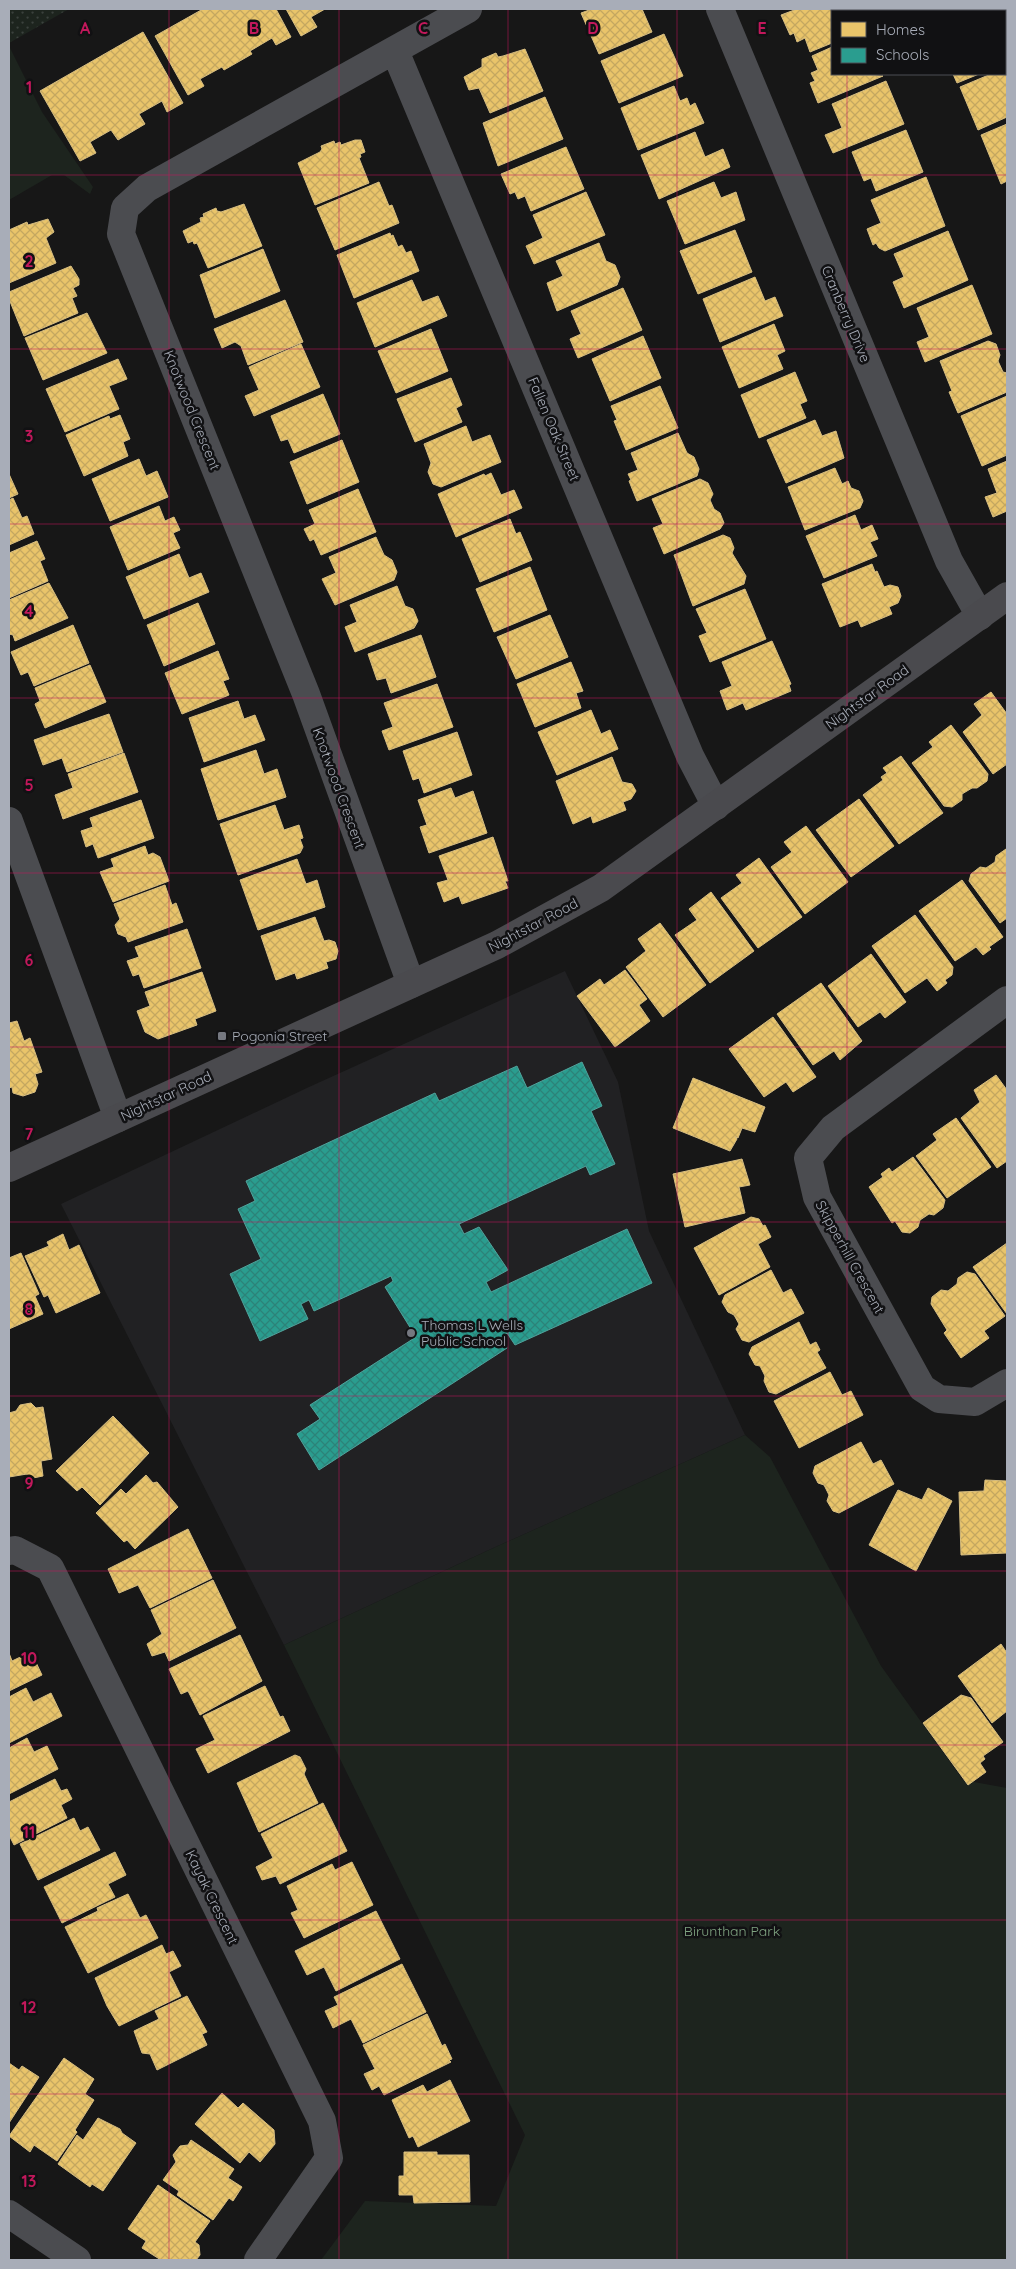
<svg xmlns="http://www.w3.org/2000/svg" width="1016" height="2269" font-family="Quicksand,sans-serif">
<style>
.built{fill:#212123}
.grass{fill:url(#grass-dots)}
.park{fill:#1d241e}
.homes{fill:url(#homes-cross-hatch);stroke:#d6bd81}
.schools{fill:url(#schools-cross-hatch);stroke:#50a29b}
.lines{fill:none;stroke-linecap:round;stroke-linejoin:round}
.street{stroke:#4b4c50;stroke-width:28}
.secondary{stroke:#4a4a4e;stroke-width:28}
.grid{fill:none;stroke:#c2185b;stroke-width:1;stroke-opacity:0.55}
.poi-dot{fill:#757880;stroke:#111113;stroke-width:2}
.labels{text-anchor:middle;stroke-width:5;stroke-linejoin:round;paint-order:stroke}
.street-label{font-size:14px;fill:#a8adb8;stroke:#111113}
.poi-label{font-size:14px;fill:#a8adb8;stroke:#111113;text-anchor:start}
.park-label{font-size:14px;fill:#7fa381;stroke:#111113}
.grid-label{font-size:16px;text-anchor:middle;font-weight:bold;fill:#c2185b;stroke:#111113;stroke-width:5;stroke-linejoin:round;paint-order:stroke}
</style>
<defs>
<pattern id="grass-dots" width="8" height="8" patternUnits="userSpaceOnUse" patternTransform="scale(1.25)"><rect width="8" height="8" fill="#1d241e"/><path d="M2 2h.1M6 6h.1" fill="none" stroke="#3b413d" stroke-width="1.8" stroke-linecap="round"/></pattern>
<pattern id="homes-cross-hatch" width="8" height="8" patternUnits="userSpaceOnUse" patternTransform="scale(1.25)"><rect width="8" height="8" fill="#e9c46a"/><path d="M0 0l8 8M0 8l8-8" fill="none" stroke="#c4a760"/></pattern>
<pattern id="schools-cross-hatch" width="8" height="8" patternUnits="userSpaceOnUse" patternTransform="scale(1.25)"><rect width="8" height="8" fill="#2a9d8f"/><path d="M0 0l8 8M0 8l8-8" fill="none" stroke="#2c8379"/></pattern>
</defs>
<rect width="100%" height="100%" fill="#171717"/>
<path class="built" d="M565 971 618 1082 649 1231 745 1435 489 1550 284 1645 61 1204 309 1087Z"/>
<path class="grass" d="M9 9H69L9 43Z"/>
<path class="park" d="M9 46 42 112 93 187 90 194 64 175H52L9 200Z
M745 1435 770 1457 881 1666 963 1780 1007 1788V2260H321L365 2201 496 2206 525 2135 284 1645 489 1550Z"/>
<path class="homes" d="M203 9H276L291 37 276 45 272 38 250 51 252 54 224 70 222 67 200 79 204 86 188 95 155 36Z
M286 9H325L311 17 317 27 301 36Z
M592 9H642L652 32 599 54 581 13Z
M797 9H855L856 11H832V43L810 52 805 38 797 42 794 33 790 35 781 15Z
M926 9H989L990 11H927Z
M143 32 183 103 167 112 162 101 139 114 145 124 118 140 111 130 90 142 96 153 80 161 40 91Z
M664 34 683 76 619 103 601 61Z
M832 47V74L883 76 818 103 810 83 815 81 811 73 818 70 812 56Z
M525 49 543 91 490 113 479 88 469 90 464 77 482 67V59L496 53 498 57 503 56Z
M1007 67V117L978 130 960 87 991 74H1005V68Z
M953 74H979L957 83Z
M886 81 904 124 833 153 825 135 842 128 832 104Z
M674 86 680 101 687 98 690 106 695 103 704 123 638 150 621 108Z
M545 97 563 139 498 166 483 123Z
M1007 124V181L1001 184 981 135Z
M906 130 923 172 876 191 871 178 864 181 852 152Z
M695 132 705 157 723 149 730 167 659 199 641 155Z
M355 140H361L365 152 360 154 361 157 359 158 369 183 315 205 298 163 320 152 322 149 321 146 334 141 335 144 340 142 341 145Z
M566 147 584 189 531 211 525 196 518 199 515 192 510 194 501 174Z
M926 177 945 226 885 251 879 248 876 243 873 245 867 229 881 223 871 200Z
M379 182 389 206 392 205 399 223 335 250 317 208Z
M714 182 721 198 736 192 745 220 685 244 667 201Z
M586 192 605 235 534 264 526 246 543 238 533 215Z
M244 204 262 246 208 268 197 243 194 244 193 241 188 243 183 231 201 222 200 218 204 217 203 214 216 208 217 211 221 212Z
M48 219 54 232 46 238 56 263 9 283V230L27 222 28 225Z
M735 230 752 272 698 294 680 251Z
M948 231 968 280 904 308 893 282 904 277 894 254Z
M390 233 391 236 393 235 398 247 402 245 406 253 411 251 419 271 354 298 337 255Z
M599 243 606 261 615 265 620 277 617 285 557 311 547 283 563 276 556 261Z
M263 249 280 291 215 318 200 275Z
M71 266 79 279V285L73 288 77 296 72 298 78 313 24 336 9 299V292Z
M755 277 765 301 775 297 783 316 720 342 703 299Z
M412 280 422 302 438 296 447 316 375 347 357 303Z
M972 285 992 334 925 362 917 342 929 337 917 308Z
M623 288 642 330 578 358 570 339 581 334 571 311Z
M285 300 303 342 248 365 241 346 235 342 222 348 214 329Z
M87 313 107 353 43 380 25 338Z
M774 324 785 351 777 355 783 369 739 388 722 347Z
M431 329 448 371 396 393 378 351Z
M643 336 661 378 610 401 592 359Z
M988 341 996 344 1000 355 998 361 1003 372 1007 373V392L958 413 949 392 952 391 940 361Z
M301 344 320 387 254 416 245 396 259 390 249 367Z
M118 359 127 379 109 386 119 409 65 432 46 389Z
M795 372 807 401 800 404 806 418 759 438 741 395Z
M451 378 462 405 456 408 462 422 415 442 397 399Z
M660 386 678 428 626 450 614 421 617 420 611 406Z
M323 394 340 434 294 453 288 439 281 441 271 416Z
M1007 396V455L982 466 961 416Z
M120 415 130 439 123 442 128 456 84 476 66 435 109 416 110 419Z
M815 420 822 436 836 431 844 458 786 483 767 440Z
M466 426 472 442 490 435 501 462 441 487 433 484 428 472 431 463 424 444Z
M678 433 687 453 694 457 699 469 697 476 637 501 629 481 631 480 628 474 638 470 631 453Z
M342 440 359 482 307 504 290 462Z
M139 459 146 476 157 471 168 497 110 521 92 479Z
M1007 461V511L993 517 985 497 997 493 988 469Z
M835 468 842 484 848 481 851 488 859 491 863 501 860 508 805 530 788 487Z
M491 473 501 495 514 490 522 508 456 537 438 494 484 474 485 476Z
M9 474 18 494 9 498Z
M700 479 708 483 713 494 710 500 714 509 720 513 724 523 720 529 664 554 653 528 663 524 652 499Z
M358 489 376 532 321 555 314 539 310 541 304 529 315 524 309 510Z
M13 498 22 518 27 516 34 534 9 545V500Z
M159 506 165 521 174 517 180 530 173 533 180 548 128 570 110 527Z
M855 515 861 530 872 525 878 539 870 542 877 556 824 578 806 536Z
M510 519 516 534 520 532 532 560 480 582 462 539Z
M723 535 730 538 734 548 732 553 746 576 744 584 693 606 674 555Z
M376 537 384 555 392 560 397 572 394 580 335 605 322 579 336 573 329 557Z
M37 541 45 559 40 561 48 581 9 598V553Z
M179 554 189 578 201 573 209 592 144 619 126 577Z
M872 564 875 572 877 571 884 587 890 585 898 587 901 596 898 603 889 607 892 614 861 627 858 620 840 627 822 584Z
M530 567 547 610 494 632 476 589Z
M49 583 68 618 15 641 13 635 9 634V600Z
M397 586 405 606 413 609 418 621 414 628 355 652 345 627 357 622 350 605Z
M745 589 766 639 710 662 699 636 707 633 696 609Z
M198 603 215 644 164 666 147 625Z
M550 615 568 657 516 679 497 637Z
M73 625 89 663 34 686 28 672 21 675 11 652Z
M421 635 436 677 391 693 386 678 377 680 368 654Z
M772 641 791 684 789 685 791 691 746 710 743 703 727 710 720 691 732 686 722 662Z
M218 651 229 679 223 681 229 695 182 714 165 673Z
M571 662 583 691 576 693 581 708 535 727 517 684Z
M90 665 106 702 45 728 35 704 40 701 35 688Z
M437 684 453 727 389 750 382 731 393 727 384 703Z
M991 692 1007 714V764L993 774 963 732 982 715 974 704Z
M238 701 244 719 255 715 265 740 204 762 189 718Z
M591 710 601 734 610 730 618 749 557 775 538 732Z
M109 714 123 752 67 772 62 758 43 765 34 740Z
M951 725 988 774 987 781 977 788H972L962 794V800L952 807 944 806 912 763 933 747 929 742Z
M457 732 472 775 424 793 419 778 413 780 403 751Z
M256 750 264 774 277 769 286 797 218 820 201 769Z
M124 753 138 792 63 819 55 795 73 788 68 774Z
M901 756 943 813 899 844 863 795 883 780 881 777 887 773 883 768Z
M612 757 622 782 632 784 636 791 631 799 623 802 626 810 593 823 591 816 573 824 556 781Z
M451 788 455 798 473 791 487 833 429 853 420 827 427 825 418 800Z
M859 799 894 846 851 877 816 830Z
M141 800 154 838 98 858 93 844 86 847 81 831 93 827 90 818Z
M275 805 284 830 299 825 303 838 300 839 303 847 300 853 238 875 220 824Z
M806 826 848 882 805 914 771 867 792 852 784 842Z
M493 837 508 881H505L508 888 462 904 459 896 444 902 437 883 448 880 439 856Z
M145 846 148 855 153 853 160 857 169 881 113 902 100 872 114 867 111 859Z
M1006 849 1007 918 1000 923 969 881 971 874 980 867 986 868 995 862 996 856Z
M759 858 802 917 758 948 721 898 742 883 736 875Z
M297 859 306 884 317 880 325 907 258 930 240 880Z
M962 880 1003 937 989 947 991 949 983 955 976 947 955 961 919 911Z
M165 885 172 905 176 903 183 922 128 942 126 937 118 934 115 925 120 919 114 904Z
M711 892 754 951 710 983 675 935 697 920 689 909Z
M915 915 953 967 952 975 945 980 947 983 937 991 927 978 905 993 872 946Z
M315 917 324 941 329 940 335 942 338 951 336 959 326 962 328 968 297 979 295 973 276 980 261 936Z
M660 923 706 985 663 1017 626 967 646 951 638 939Z
M187 929 201 968 144 988 139 974 133 976 127 961 139 957 135 947Z
M871 954 906 1002 885 1018 880 1012 858 1027 828 986Z
M625 970 647 999 639 1005 650 1021 615 1047 577 996 600 979 604 985Z
M202 972 216 1011 195 1019 197 1025 158 1039 145 1032 137 1011 150 1006 145 992Z
M821 983 862 1041 840 1060 834 1051 813 1065 777 1014Z
M773 1017 816 1077 793 1092 786 1082 764 1097 729 1049Z
M17 1021 24 1041 30 1038 42 1072 35 1074 38 1084 35 1092 23 1096 13 1093 12 1087 9 1088V1023Z
M996 1075 1007 1090V1161L997 1168 961 1118 980 1102 974 1090Z
M693 1078 765 1107 755 1132 742 1128 738 1138 735 1137 737 1139 730 1151 673 1128Z
M956 1118 991 1167 947 1198 916 1156 937 1140 933 1134Z
M913 1157 945 1200 943 1208 934 1215 929 1214 920 1220 918 1227 910 1233 902 1232 895 1221 892 1223 869 1187 883 1177 881 1174 889 1168 892 1172Z
M742 1159 750 1185 739 1187 745 1213 685 1227 673 1174Z
M751 1217 759 1219 763 1226 765 1225 771 1237 758 1244 770 1267 719 1295 694 1248Z
M63 1234 69 1250 79 1245 100 1293 56 1313 48 1295 44 1297 25 1256 49 1246 47 1242Z
M1007 1243V1314L973 1267Z
M21 1253 39 1294 35 1296 43 1314 9 1329V1258Z
M771 1270 783 1293 791 1289 804 1313 749 1342 742 1340 736 1329 739 1324 734 1315 728 1312 722 1302 725 1295Z
M967 1272 975 1274 1005 1316 984 1331 989 1338 961 1358 944 1333 947 1330 931 1304 932 1297 941 1290 948 1291 957 1284 958 1278Z
M799 1322 810 1345 816 1342 820 1350 817 1352 826 1368 776 1394 769 1392 764 1381 765 1376 760 1366 755 1365 749 1354 752 1347Z
M830 1372 842 1395 851 1391 863 1415 799 1448 774 1401Z
M31 1403 36 1408 43 1407 52 1459 41 1461 43 1476 28 1479 27 1474 9 1477V1413L16 1411 20 1405Z
M113 1416 149 1453 100 1505 82 1487 77 1491 56 1471Z
M861 1442 873 1464 881 1460 894 1484 839 1513 833 1511 827 1501 829 1495 824 1485 818 1483 813 1473 815 1466Z
M146 1475 153 1483 157 1482 178 1507 135 1549 127 1540 124 1542 96 1513 121 1489 126 1494Z
M985 1480 1007 1481V1553L961 1555 959 1492 984 1491Z
M928 1488 952 1501 916 1571 869 1545 898 1490 922 1500Z
M188 1529 212 1578 150 1608 138 1585 119 1593 108 1569Z
M213 1580 236 1628 169 1661 165 1652 152 1656 147 1644 162 1634 151 1610Z
M240 1635 262 1681 200 1715 188 1691 181 1694 169 1669Z
M1001 1644 1007 1653V1711L992 1723 958 1676Z
M31 1652 42 1675 9 1691V1653L12 1661Z
M265 1686 280 1717 283 1716 290 1731 208 1773 196 1749 215 1740 203 1716Z
M26 1688 33 1702 51 1693 62 1716 9 1743V1697Z
M961 1695 971 1698 1003 1742 983 1756 985 1759 980 1763 986 1772 968 1785 923 1723Z
M27 1738 34 1752 47 1746 58 1769 9 1794V1748Z
M295 1755 300 1757 306 1769 304 1774 318 1803 259 1832 237 1783Z
M55 1779 61 1791 67 1789 72 1799 61 1805 67 1818 14 1845 9 1835V1802Z
M323 1803 347 1851 280 1884 276 1876 262 1880 256 1867 273 1858 261 1834Z
M74 1818 80 1831 88 1827 100 1850 38 1880 20 1844Z
M115 1852 126 1875 108 1884 115 1897 62 1923 44 1887Z
M352 1862 373 1905 304 1938 291 1913 298 1910 287 1886 332 1864 335 1870Z
M128 1894 140 1918 146 1915 158 1938 88 1973 65 1927 98 1911 97 1908Z
M376 1911 400 1959 336 1991 324 1967 307 1975 295 1951Z
M162 1945 166 1954 173 1951 181 1966 169 1972 181 1996 119 2026 107 2006 95 1978Z
M402 1964 426 2012 363 2043 351 2019 333 2028 325 2011 338 2005 334 1997Z
M187 1996 207 2032 202 2034 207 2045 157 2070 150 2054 142 2053 134 2031 159 2019 155 2011Z
M427 2014 442 2046 445 2044 452 2059 449 2060 451 2062 384 2095 379 2086 372 2090 364 2074 375 2069 363 2045Z
M64 2058 94 2079 85 2094 94 2100 75 2130 77 2132 57 2161 34 2145 30 2152 9 2136Z
M9 2063 19 2070 22 2066 39 2077 9 2123Z
M450 2080 470 2121 418 2147 413 2136 409 2138 392 2100 423 2085 427 2092Z
M222 2093 238 2108 243 2103 274 2130 275 2144 260 2162 249 2152 240 2163 195 2124Z
M98 2118 120 2129 122 2133 136 2143 103 2191 92 2184 90 2187 58 2164 77 2135 83 2140Z
M191 2140 234 2169 228 2178 242 2187 233 2201 229 2198 213 2220 177 2195 179 2191 163 2180 176 2162 173 2155 180 2146 188 2145Z
M404 2152H437V2155H469L470 2202 414 2203 413 2195H399V2176H404Z
M158 2185 210 2221 195 2242 199 2245 200 2255 196 2260H161L142 2248 146 2241 128 2229Z"/>
<path class="schools" d="M582 1062 602 1106 591 1111 615 1164 590 1175 586 1166 459 1224 464 1234 479 1227 508 1270 486 1282 491 1292 627 1229 652 1283 515 1345 507 1333 500 1338 507 1348 319 1470 297 1434 320 1419 310 1405 416 1337 385 1287 393 1281 391 1276 314 1311 309 1300 301 1304 308 1319 260 1341 230 1274 261 1259 238 1209 255 1201 246 1181 435 1093 439 1101 517 1066 527 1088Z"/>
<g class="lines">
<path class="street" d="M720 9 949 561 980 616
M395 51 690 756 716 806
M9 821 118 1118
M411 984 306 694 121 234 125 208 147 188 468 9
M1007 1000 833 1128 808 1158 817 1197 922 1388 939 1399 975 1402 1007 1383
M9 1551 15 1550 50 1568 322 2121 329 2158 258 2260
M9 2214 77 2260"/>
<path class="secondary" d="M9 1168 497 945 601 888 1007 596"/>
</g>
<path class="grid" d="M169 9V2260M339 9V2260M508 9V2260M677 9V2260M847 9V11M847 74V2260M9 175H1007M9 349H1007M9 524H1007M9 698H1007M9 873H1007M9 1047H1007M9 1222H1007M9 1396H1007M9 1571H1007M9 1745H1007M9 1920H1007M9 2094H1007"/>
<g class="poi-dot">
<rect x="217" y="1031" width="10" height="10" rx="2.5"/>
<circle cx="411" cy="1333" r="5"/>
</g>
<g class="labels">
<g class="street-label">
<text transform="translate(846 314) rotate(67)" y="5">Cranberry Drive</text>
<text transform="translate(192 410) rotate(68)" y="5">Knotwood Crescent</text>
<text transform="translate(554 429) rotate(67)" y="5">Fallen Oak Street</text>
<text transform="translate(867 697) rotate(-36)" y="5">Nightstar Road</text>
<text transform="translate(339 788) rotate(70)" y="5">Knotwood Crescent</text>
<text transform="translate(533 925) rotate(-28)" y="5">Nightstar Road</text>
<text transform="translate(166 1096) rotate(-25)" y="5">Nightstar Road</text>
<text transform="translate(850 1257) rotate(61)" y="5">Skipperhill Crescent</text>
<text transform="translate(212 1897) rotate(64)" y="5">Kayak Crescent</text>
</g>
<g class="poi-label">
<text x="232" y="1041">Pogonia Street</text>
<text x="421" y="1330">Thomas L Wells<tspan x="421" dy="16">Public School</tspan></text>
</g>
<g class="park-label">
<text x="732" y="1936">Birunthan Park</text>
</g>
</g>
<g class="grid-label">
<text x="85" y="34">A</text>
<text x="254" y="34">B</text>
<text x="423" y="34">C</text>
<text x="593" y="34">D</text>
<text x="762" y="34">E</text>
<text x="29" y="93">1</text>
<text x="29" y="267">2</text>
<text x="29" y="442">3</text>
<text x="29" y="617">4</text>
<text x="29" y="791">5</text>
<text x="29" y="966">6</text>
<text x="29" y="1140">7</text>
<text x="29" y="1315">8</text>
<text x="29" y="1489">9</text>
<text x="29" y="1664">10</text>
<text x="29" y="1838">11</text>
<text x="29" y="2013">12</text>
<text x="29" y="2187">13</text>
</g>
<rect width="1016" height="2269" fill="none" stroke="#a8adb8" stroke-width="20"/>
<rect x="831" y="10" width="175" height="65" fill="#111113" stroke="#4d4f55"/>
<rect x="841" y="22" width="25" height="15" fill="#e9c46a" stroke="#4d4f55"/>
<text x="876" y="35" font-size="15" fill="#a8adb8">Homes</text>
<rect x="841" y="48" width="25" height="15" fill="#2a9d8f" stroke="#4d4f55"/>
<text x="876" y="60" font-size="15" fill="#a8adb8">Schools</text>
</svg>
